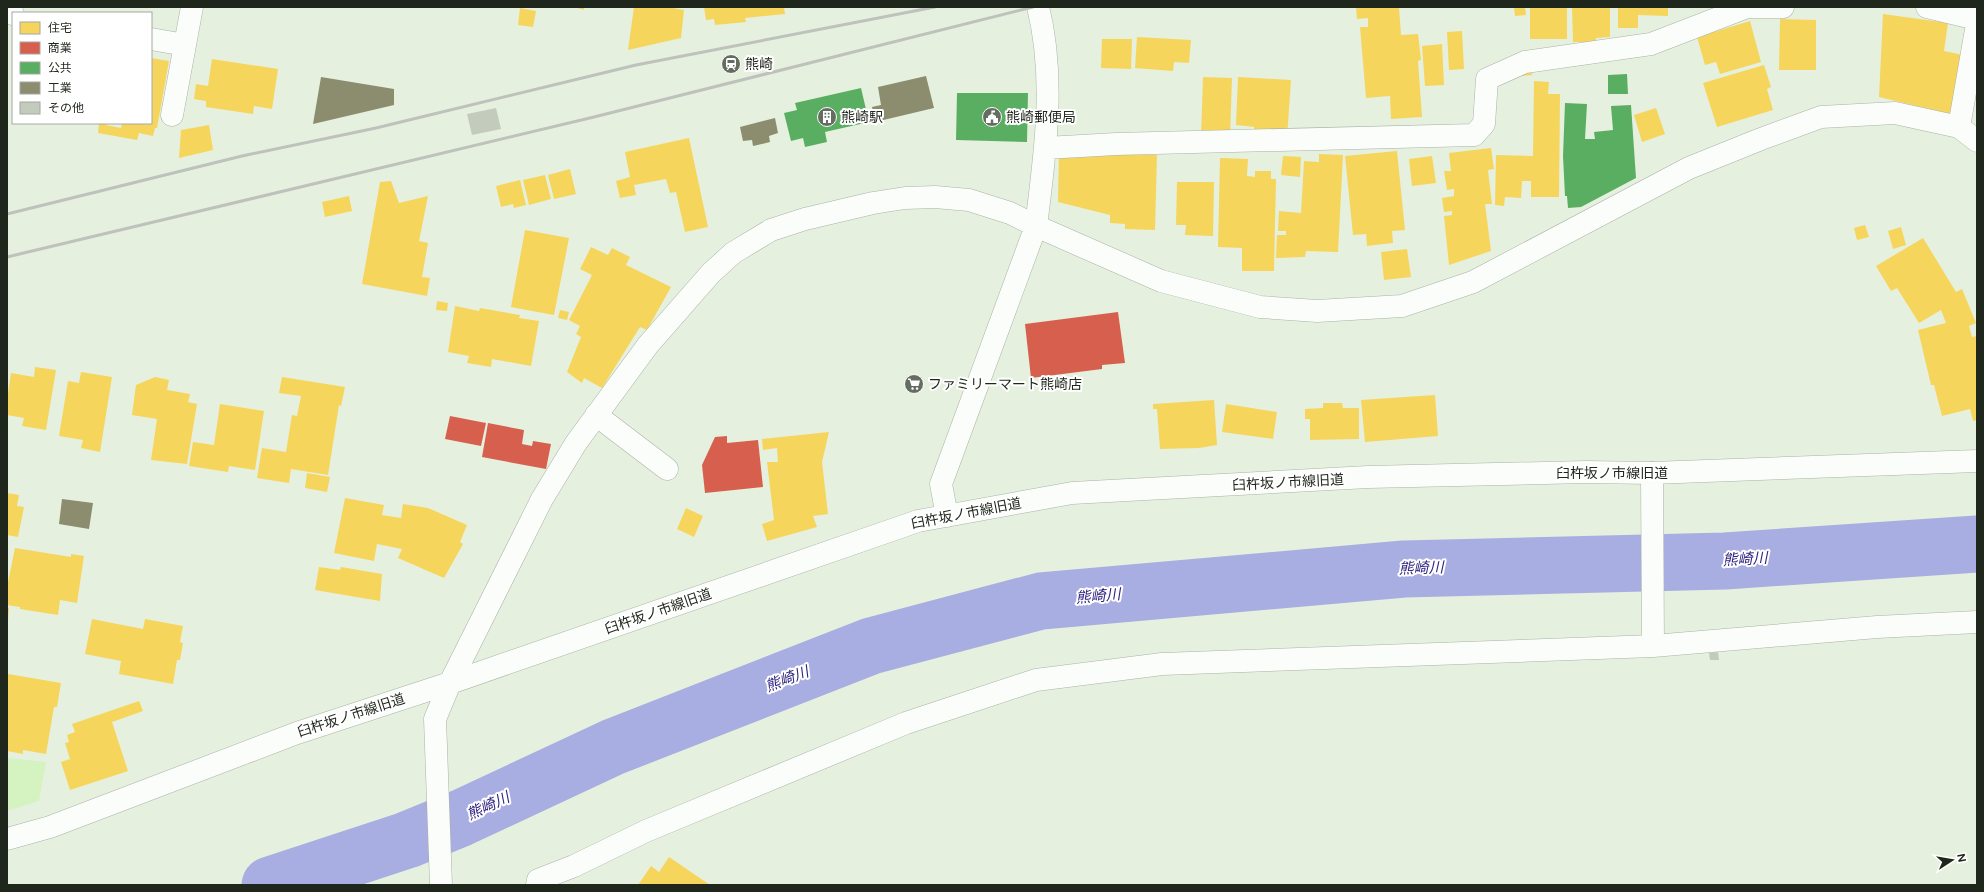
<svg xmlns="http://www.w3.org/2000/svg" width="1984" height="892" font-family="Figtree,'Noto Sans JP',sans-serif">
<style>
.green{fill:#d5f2c1}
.homes{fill:#f6d55c}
.shops{fill:#d6604d}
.public{fill:#5aae61}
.industry{fill:#8c8c6e}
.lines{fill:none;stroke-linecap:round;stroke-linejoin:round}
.river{stroke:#a8aee1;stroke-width:57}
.building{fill:#c3cbbd}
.minor-casing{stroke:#aab2a5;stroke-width:23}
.tertiary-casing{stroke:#aab2a5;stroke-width:23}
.minor{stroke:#fbfdfa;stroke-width:22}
.tertiary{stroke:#fbfdfa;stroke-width:22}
.rail{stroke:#bfc1bd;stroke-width:3}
.labels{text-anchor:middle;stroke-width:4;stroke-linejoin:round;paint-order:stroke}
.poi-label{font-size:14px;fill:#1f261b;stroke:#fff;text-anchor:start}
.street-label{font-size:14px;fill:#1f261b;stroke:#fff}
.water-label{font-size:15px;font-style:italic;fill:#2e2380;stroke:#fff}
</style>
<rect width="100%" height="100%" fill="#e6f0df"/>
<path class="green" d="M7 758 46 762 39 801 7 811Z"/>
<path class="homes" d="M574 7H584V10Z
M634 7H667L684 10 681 38 628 50Z
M704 7H784L785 14 745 18 746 22 715 25 714 19 706 20Z
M1356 7H1399L1401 35 1418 34 1421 60 1418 61 1422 117 1391 119 1390 96 1366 98 1360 27H1368V18L1357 19Z
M1514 7H1525L1526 15 1515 16Z
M1530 7H1567V39H1530Z
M1572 7H1610V37L1596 38V42H1573Z
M1618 7H1668V16L1638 15V28H1618Z
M520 8 536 11 533 27 518 25Z
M1883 14 1948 23 1944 51 1973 57 1963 117 1879 97Z
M1780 19 1816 20V70H1779Z
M1750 21 1761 62 1720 74 1716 62 1705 65 1697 37Z
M1462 31 1464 69 1449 70 1447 32Z
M1137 37 1191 40 1189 63 1174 62 1173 71 1135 68Z
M1102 39H1132L1131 69 1101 68Z
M1442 44 1444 85 1425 86 1422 46Z
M151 58 169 61 157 128H155L153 136 139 133 137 140 98 133 99 123H107L106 125 121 128 122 123H151Z
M212 59 278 69 272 109 254 106 253 114 206 107V101L194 99 196 84 208 86Z
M1764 65 1771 87 1767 89 1773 110 1717 127 1703 83Z
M1522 68H1532V75L1522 76Z
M1203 77 1232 78 1230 138 1201 137Z
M1238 77 1291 80 1287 138 1254 136V127L1236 125Z
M1534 81 1549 82 1548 94H1560L1559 197H1531V181H1522L1521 198 1505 197 1504 206 1495 205 1496 155 1533 156Z
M1656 108 1665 134 1642 142 1634 115Z
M209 125 213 150 179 158 181 130Z
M689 138 708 227 685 232 676 192 670 193 666 179 634 185 636 195 620 198 616 181 630 177 625 152Z
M1491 148 1494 169 1488 170 1492 204H1485L1491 251 1449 265 1444 216 1452 215V211L1444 212 1442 198 1454 196V189L1447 190 1444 171H1451L1449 153Z
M1397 151 1405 230 1392 231 1393 243 1367 246 1366 234 1353 235 1345 156Z
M1059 152 1157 155 1155 230 1125 229V224L1110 223V215L1058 202Z
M1319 154 1343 155 1338 252 1306 251 1305 257 1276 258 1277 235H1286V231H1278L1279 211 1301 213 1304 161 1319 162Z
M1283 156 1301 157 1300 177 1281 175Z
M1432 156 1436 183 1412 186 1409 159Z
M1220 158 1248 159 1247 176 1255 177V171H1271V179H1276L1274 271H1242V248L1218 247Z
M570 169 576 194 554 199 548 175Z
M545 175 551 199 529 205 523 180Z
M520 180 526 205 514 208 513 204 501 207 496 186Z
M391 181 399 203 428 196 419 241 428 243 422 277 430 278 427 296 362 284 380 182Z
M1177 182H1214L1213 236 1185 235 1186 225H1176Z
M349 196 352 211 325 217 322 202Z
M1865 225 1869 237 1857 240 1854 228Z
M1901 227 1906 245 1893 249 1888 231Z
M525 230 569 238 554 315 511 307Z
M1923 238 1956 292 1962 289 1976 323 1969 326 1972 337 1977 336V420L1973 421 1970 409 1942 416 1934 385H1931L1918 330 1946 323 1941 310 1919 323 1897 288 1891 291 1876 266Z
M591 247 608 255 612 248 630 257 626 265 671 287 647 330 640 327 602 388 584 378 582 383 567 372 581 337 576 334 580 326 569 320 592 275 580 269Z
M1407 249 1411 277 1384 280 1381 252Z
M437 301 448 303 447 311 436 310Z
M455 306 479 311 480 308 520 315 519 318 539 321 531 366 492 359 491 367 467 363 469 356 448 352Z
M560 310 569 312 567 320 558 318Z
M35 367 56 370 46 430 22 426 24 418 7 415V400L11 373 34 377Z
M81 372 112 377 100 452 81 448 83 440 59 436 68 381 79 383Z
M155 377 169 380 167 390 190 394 188 402 197 404 187 464 151 460 157 419 132 415 136 385Z
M282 377 345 387 341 406 339 405 328 475 291 469 289 483 257 478 262 448 286 452 292 415 297 416 301 396 279 393Z
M1435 395 1438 436 1365 442 1361 400Z
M1214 400 1217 445 1199 448 1160 449 1157 409H1153V404Z
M1323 403H1342L1343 408H1359V439L1310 440V419H1305V409L1323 408Z
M220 404 264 411 255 470 229 466 228 472 189 466 193 442 214 445Z
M1226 404 1277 412 1273 439 1222 432Z
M829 432 822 462 828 514 813 516 817 527 767 541 762 524 774 520 767 462H778L777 448 763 450 762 439Z
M307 473 330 477 327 492 305 488Z
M7 493 19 495 17 506 24 507 18 537 7 535Z
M345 498 384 505 382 515 401 518 403 504 428 508 467 525 460 542 463 544 444 578 398 558 402 549 377 544 374 561 334 553Z
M686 508 703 516 694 537 677 529Z
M15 548 71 557V554L84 556 77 603 60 600 58 615 20 609V607L7 605V587Z
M319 567 340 570 341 567 382 574 380 601 315 590Z
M7 607 9 608 8 620H7Z
M92 619 143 629 145 619 183 626 180 642 183 643 180 660H177L173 684 119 674 121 661 85 654Z
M8 674 61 683 57 707H54L46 754 23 750V754L7 751Z
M139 701 143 711 112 722 128 771 70 790 61 762 70 759 65 743 69 742 67 735 75 732 72 724Z
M669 857 710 885H638L651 866 659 872Z"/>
<path class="shops" d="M1118 312 1125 363 1102 365V369L1031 378 1025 324Z
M450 416 486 423 481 446 445 439Z
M488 423 524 430 522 444 532 446 533 441 551 444 546 469 482 457Z
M727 436V443L758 440 763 487 705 493 702 465 715 437Z"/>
<path class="public" d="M1627 74 1628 94H1608V75Z
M861 88 869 122 825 132 827 142 805 147 803 138 791 141 784 113 797 110 795 103Z
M957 93H1028L1027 142 956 140Z
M1565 103 1587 104 1585 139H1595L1594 132 1613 130 1611 106 1631 105 1636 178 1581 207 1568 208 1567 196H1565L1563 156Z"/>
<path class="industry" d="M926 76 934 108 875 122 872 107 881 105 878 87Z
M321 77 394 89V105L313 124Z
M775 118 778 133 769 136 770 142 753 146 752 140 743 141 740 127Z
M62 499 93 503 89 529 59 524Z"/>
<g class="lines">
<path class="river" d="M270 885 407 840 461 818 613 747 871 646 1041 601 1404 569 1725 561 1977 544"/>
</g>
<path class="building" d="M496 108 501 129 472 135 467 114Z
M1718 652 1719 660H1710L1709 653Z"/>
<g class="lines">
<defs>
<path id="minor" d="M1038 7C1056 79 1045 154 1036 226L1161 281 1260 307 1317 311 1402 306 1473 282 1689 168 1761 139 1821 117 1895 113 1959 127 1977 141
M1927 7 1977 19
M9 13 13 14
M151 39 185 45
M172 115 192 7
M1959 127 1977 24
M1046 148 1116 144 1474 135 1484 124 1487 79 1525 62 1651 44 1747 7H1783
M596 415 667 469
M1652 473 1653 646
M537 885 538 880 574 866 646 831 906 723 1036 680 1162 664 1653 646 1877 627 1977 622"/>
<path id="tertiary" d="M7 839 50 827 297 733 450 683 918 521 1072 493 1368 477 1586 472 1652 473 1977 461
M441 885 435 719 450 683 542 499 576 443 648 345 711 273 733 253 771 230 805 219 873 203 905 198 935 197 969 200 1010 213 1036 226 941 484 947 516"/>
</defs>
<use href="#minor" class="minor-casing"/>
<use href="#tertiary" class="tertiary-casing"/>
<use href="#minor" class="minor"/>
<use href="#tertiary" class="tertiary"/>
<path class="rail" d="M7 214 242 156 376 128 636 65 935 7
M7 257 594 117 1033 7"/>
</g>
<defs>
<symbol id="station-disc" viewBox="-11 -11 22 22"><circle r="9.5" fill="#656d60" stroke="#fff"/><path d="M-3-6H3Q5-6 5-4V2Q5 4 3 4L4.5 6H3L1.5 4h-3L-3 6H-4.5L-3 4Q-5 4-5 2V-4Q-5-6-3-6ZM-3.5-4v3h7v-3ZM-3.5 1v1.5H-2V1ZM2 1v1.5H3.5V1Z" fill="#fff"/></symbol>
<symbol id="building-disc" viewBox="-11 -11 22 22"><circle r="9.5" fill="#656d60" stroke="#fff"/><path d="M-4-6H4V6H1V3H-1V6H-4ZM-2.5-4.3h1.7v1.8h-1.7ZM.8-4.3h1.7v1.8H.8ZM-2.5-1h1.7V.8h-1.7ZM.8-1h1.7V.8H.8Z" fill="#fff"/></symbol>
<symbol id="civic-disc" viewBox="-11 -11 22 22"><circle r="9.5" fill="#656d60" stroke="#fff"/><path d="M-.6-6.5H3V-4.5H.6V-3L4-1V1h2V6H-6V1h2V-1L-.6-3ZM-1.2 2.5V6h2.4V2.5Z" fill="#fff"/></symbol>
<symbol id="supermarket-disc" viewBox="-11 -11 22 22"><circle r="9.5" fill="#656d60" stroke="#fff"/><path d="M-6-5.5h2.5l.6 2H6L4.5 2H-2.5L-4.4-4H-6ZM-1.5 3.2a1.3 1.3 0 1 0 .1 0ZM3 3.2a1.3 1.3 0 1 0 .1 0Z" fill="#fff"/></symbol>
</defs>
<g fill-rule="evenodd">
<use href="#station-disc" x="720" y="53" width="22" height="22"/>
<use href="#building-disc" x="816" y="106" width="22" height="22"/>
<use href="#civic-disc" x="981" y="106" width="22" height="22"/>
<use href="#supermarket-disc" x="903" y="373" width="22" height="22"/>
</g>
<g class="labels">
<g class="poi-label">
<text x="745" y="69">熊崎</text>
<text x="841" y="122">熊崎駅</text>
<text x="1006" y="122">熊崎郵便局</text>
<text x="928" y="389">ファミリーマート熊崎店</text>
</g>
<g class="street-label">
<text x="1612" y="478">臼杵坂ノ市線旧道</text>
<text transform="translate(1288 482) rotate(-3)" y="5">臼杵坂ノ市線旧道</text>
<text transform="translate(966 513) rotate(-11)" y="5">臼杵坂ノ市線旧道</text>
<text transform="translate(658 611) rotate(-19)" y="5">臼杵坂ノ市線旧道</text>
<text transform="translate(351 715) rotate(-18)" y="5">臼杵坂ノ市線旧道</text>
</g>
<g class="water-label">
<text transform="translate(1745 559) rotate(-3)" y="5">熊崎川</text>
<text transform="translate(1421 568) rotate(-2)" y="5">熊崎川</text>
<text transform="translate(1098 596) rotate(-5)" y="5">熊崎川</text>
<text transform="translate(787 679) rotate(-21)" y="5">熊崎川</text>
<text transform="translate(488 806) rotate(-25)" y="5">熊崎川</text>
</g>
</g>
<rect width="1984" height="892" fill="none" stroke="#1f261b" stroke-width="16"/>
<rect x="12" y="12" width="140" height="112" fill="#ffffff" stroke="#a5a8a4"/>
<rect x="20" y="22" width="20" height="12" fill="#f6d55c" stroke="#a5a8a4"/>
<text x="48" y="32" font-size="12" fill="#1f261b">住宅</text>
<rect x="20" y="42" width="20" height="12" fill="#d6604d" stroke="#a5a8a4"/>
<text x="48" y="52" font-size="12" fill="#1f261b">商業</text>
<rect x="20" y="62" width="20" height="12" fill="#5aae61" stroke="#a5a8a4"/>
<text x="48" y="72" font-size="12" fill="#1f261b">公共</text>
<rect x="20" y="82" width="20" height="12" fill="#8c8c6e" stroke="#a5a8a4"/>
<text x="48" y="92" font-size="12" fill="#1f261b">工業</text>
<rect x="20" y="102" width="20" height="12" fill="#c3cbbd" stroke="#a5a8a4"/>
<text x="48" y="112" font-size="12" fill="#1f261b">その他</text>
<g transform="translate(1952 860) rotate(78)" stroke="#ffffff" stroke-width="3" paint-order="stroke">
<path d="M0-3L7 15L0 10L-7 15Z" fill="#1f261b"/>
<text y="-6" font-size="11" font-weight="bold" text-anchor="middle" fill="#1f261b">N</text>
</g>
</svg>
